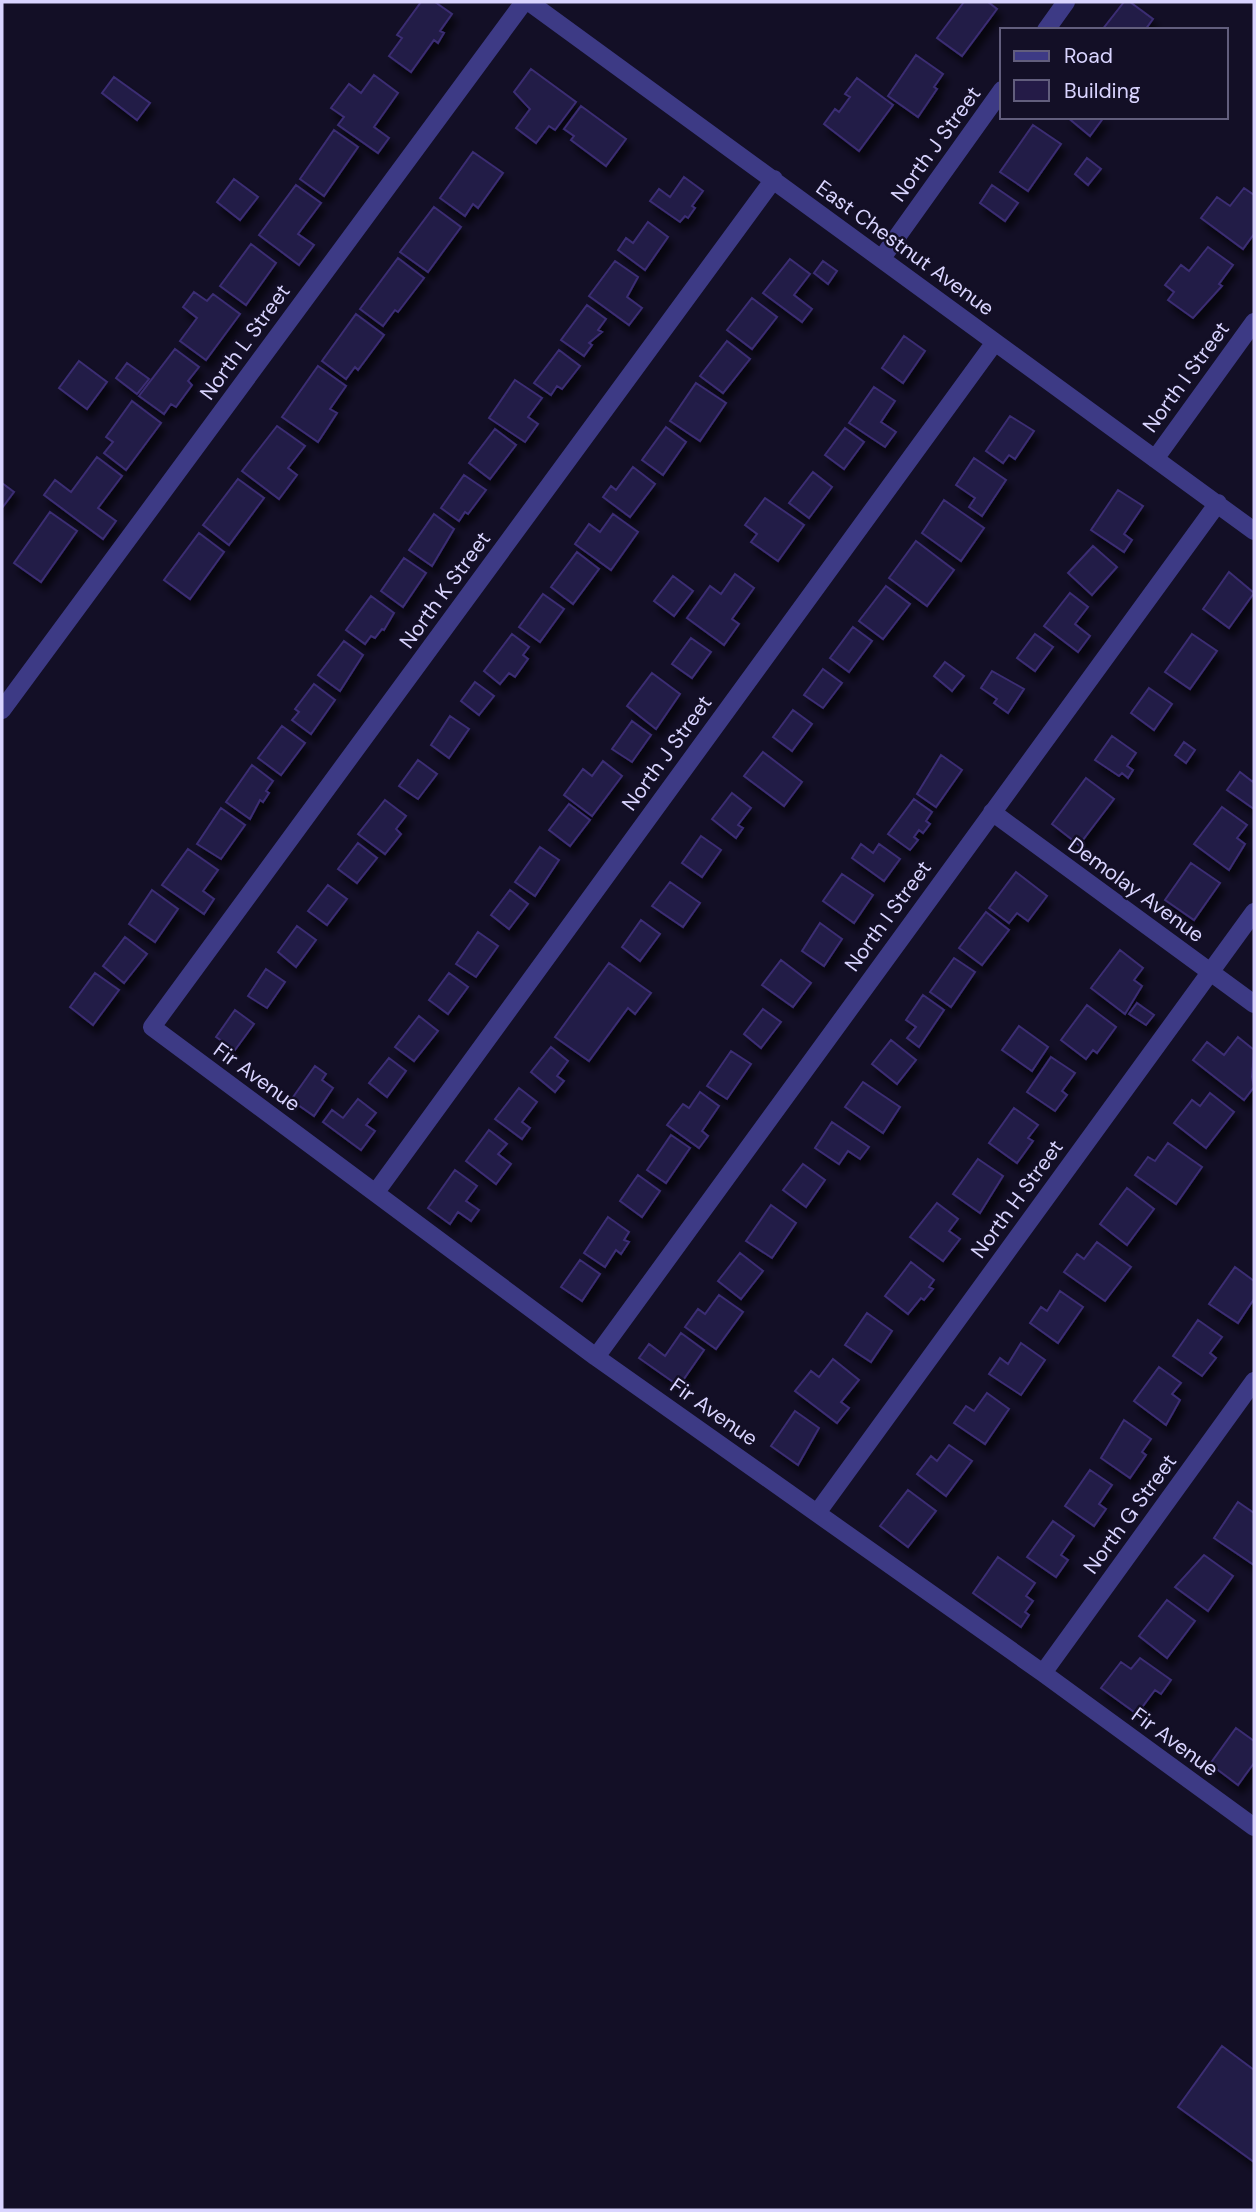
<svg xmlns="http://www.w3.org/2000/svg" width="1256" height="2212" font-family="'DM Sans',sans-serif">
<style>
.building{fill:#241b47;stroke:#3b2d73;stroke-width:2;filter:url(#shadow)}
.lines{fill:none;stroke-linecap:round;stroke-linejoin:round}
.minor{stroke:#3d3a85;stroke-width:18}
.labels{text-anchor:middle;stroke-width:5;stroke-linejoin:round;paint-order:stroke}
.street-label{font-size:21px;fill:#d9d4ff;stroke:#130f26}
</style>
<defs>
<filter id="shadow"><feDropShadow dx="4.5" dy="8" stdDeviation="3.5" flood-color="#0009"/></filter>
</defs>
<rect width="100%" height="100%" fill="#130f26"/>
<path class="building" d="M421 2H435L452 14 440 31 444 33 438 43 434 40 411 72 389 56 402 38 397 35Z
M964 2H988L997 9 962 56 937 38Z
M1124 2H1130L1153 19 1145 30H1102Z
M916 55 943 74 934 87 937 89 918 117 888 96Z
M531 69 576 102 555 130 549 126 536 143 516 128 530 109 514 92Z
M374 75 398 93 374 127 389 138 378 153 338 125 344 117 331 108 349 84 361 93Z
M114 77 150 103 137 120 102 93Z
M857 78 893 105 859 151 824 124 835 109 839 112 850 97 845 94Z
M581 106 626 139 606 166 571 140 574 136 564 129Z
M1067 117H1104L1090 136Z
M1033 125 1061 144 1028 191 1000 172Z
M334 130 358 147 324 196 300 179Z
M473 152 503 173 478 208 473 204 465 216 440 198Z
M1087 158 1101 169 1088 185 1075 174Z
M684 177 703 191 692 206 695 208 688 218 685 216 680 222 650 201 659 189 670 197Z
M234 179 258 197 240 220 217 202Z
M296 185 321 203 298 234 314 245 299 265 259 235Z
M992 185 1018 203 1005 221 980 203Z
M1244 188 1254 195V234L1243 249 1201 218 1217 197 1230 206Z
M434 207 461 227 428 272 400 252Z
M648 222 668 237 645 270 618 250 626 238 633 243Z
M251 244 276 263 246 305 220 286Z
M1208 247 1233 265 1219 284 1222 286 1193 318 1168 300 1174 292 1165 285 1181 265 1189 271Z
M398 258 424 278 398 312 395 310 383 326 360 309Z
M790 259 810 274 794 295 812 309 802 322 763 293Z
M615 261 638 277 627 297 642 308 629 325 589 296Z
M823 261 837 271 828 284 814 273Z
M194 292 207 301 213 294 240 314 206 360 180 341 197 318 183 307Z
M752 298 777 317 752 349 727 330Z
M587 305 606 319 598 330 602 332 589 343 592 345 584 356 561 340Z
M356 314 384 335 358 370 355 367 346 379 322 361Z
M904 336 925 351 903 383 882 368Z
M727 341 750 359 723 393 700 376Z
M175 349 199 367 188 381 192 385 176 407 171 404 164 414 139 396Z
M559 350 580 366 562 389 557 386 551 395 534 383Z
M79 361 107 382 87 409 59 388Z
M127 363 149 379 137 394 116 378Z
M318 366 346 386 330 409 337 413 318 442 282 417Z
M515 380 542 398 528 417 538 424 525 442 489 418Z
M696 383 726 403 700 441 670 421Z
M874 387 895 401 881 422 896 432 885 447 849 423Z
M132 401 161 423 126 470 104 453 113 442 106 437Z
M1010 416 1034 431 1015 459 1009 455 1003 463 986 451Z
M277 426 305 446 288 468 297 475 279 499 242 471Z
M666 427 686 442 663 475 642 460Z
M845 428 864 442 844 469 825 455Z
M495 429 516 445 490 479 469 463Z
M97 457 122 476 98 508 116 521 103 539 44 495 55 480 71 492Z
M974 458 1006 480 982 516 969 507 975 498 956 485Z
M633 467 655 484 630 517 603 497 611 486 616 490Z
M813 472 832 487 809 518 789 503Z
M464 475 486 490 468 514 465 512 459 521 441 508Z
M238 479 264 498 229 545 203 525Z
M2 483 14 492 2 508Z
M1118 490 1143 506 1124 534 1132 540 1124 552 1091 530Z
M765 498 804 525 778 561 751 542 757 534 745 525Z
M944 500 984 528 961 561 922 533Z
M50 512 77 531 41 582 14 563Z
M434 514 454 529 432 566 409 550Z
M613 514 638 532 611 570 575 544 589 524 600 532Z
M199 533 224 552 190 599 164 580Z
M916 541 954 570 927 606 889 578Z
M1093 546 1117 567 1092 595 1068 573Z
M577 552 599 569 573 604 551 587Z
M404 558 426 573 403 607 381 591Z
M1229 572 1254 593 1229 628 1203 609Z
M735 574 754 588 732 619 739 624 724 645 687 618 710 586 721 594Z
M673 576 693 591 674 616 654 601Z
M886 586 910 604 883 639 859 621Z
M1070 593 1088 607 1075 624 1090 636 1078 652 1044 626Z
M543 594 564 609 540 642 519 627Z
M371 596 394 613 384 630 382 629 375 638 371 636 365 644 346 630Z
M853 627 872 641 849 672 830 658Z
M512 634 529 647 523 655 528 659 515 677 509 673 500 684 484 671Z
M1035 634 1053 647 1035 671 1017 658Z
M1192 634 1217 651 1190 689 1165 672Z
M691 638 711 652 692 678 672 664Z
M344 641 363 655 340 691 318 675Z
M945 662 964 676 952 691 934 676Z
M823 669 842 683 823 708 804 695Z
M992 671 1024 689 1008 713 994 703 997 699 981 688Z
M652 673 680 694 656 729 627 706Z
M475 682 494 696 479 715 461 701Z
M314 684 335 700 311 734 292 720 299 712 295 709Z
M1149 688 1172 704 1154 730 1131 713Z
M793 710 812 724 792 751 773 737Z
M450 716 469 729 449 758 431 745Z
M632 721 651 735 632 762 612 749Z
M282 726 305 743 281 775 258 758Z
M1112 736 1136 753 1127 766 1133 770 1128 778 1122 773 1119 776 1095 760Z
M1184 742 1195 750 1186 763 1175 755Z
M763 752 802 782 784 806 744 776Z
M941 755 962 770 936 807 917 794Z
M418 760 437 774 418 799 399 786Z
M603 761 622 776 592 816 564 795 583 769 592 776Z
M252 765 273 781 266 791 269 793 263 802 260 800 250 819 226 802Z
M1240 772 1253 782 1254 779V809L1227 790Z
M1086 778 1114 799 1079 845 1052 824Z
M732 793 751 808 738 825 743 828 736 838 712 819Z
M914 799 932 812 926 821 930 824 923 833 919 830 914 837 918 840 910 850 888 834Z
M385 800 406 816 396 829 401 834 385 854 358 834Z
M569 804 590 820 570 846 549 830Z
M1222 807 1247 825 1237 838 1245 844 1229 870 1194 844Z
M221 808 245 825 221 859 197 844Z
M701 836 721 850 702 877 682 863Z
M358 843 377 858 357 883 338 869Z
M861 844 873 853 879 844 900 859 884 881 852 858Z
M540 847 559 860 535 896 515 882Z
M188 849 218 870 203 891 214 899 204 914 162 885Z
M1191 863 1220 883 1194 920 1165 900Z
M1016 872 1047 896 1028 921 1017 913 1009 923 989 908Z
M842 874 873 895 854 923 823 901Z
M670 882 700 903 683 927 652 906Z
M328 885 347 899 327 925 308 911Z
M152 890 178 909 155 942 129 924Z
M510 890 528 904 509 929 491 915Z
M986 912 1009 930 982 965 959 948Z
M641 920 660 934 640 961 622 947Z
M820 923 842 939 824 966 802 951Z
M297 926 316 940 296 967 278 952Z
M478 932 498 946 476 977 456 964Z
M125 937 147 954 124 983 103 966Z
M1120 950 1143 968 1134 980 1142 986 1125 1014 1091 988Z
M954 958 975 972 951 1007 930 992Z
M781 960 811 983 793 1007 762 985Z
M609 963 651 993 635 1014 628 1008 589 1061 555 1037Z
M266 969 285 982 267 1008 248 996Z
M95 973 119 990 93 1025 70 1007Z
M449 973 468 987 448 1014 429 1000Z
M923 995 944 1010 919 1047 907 1038 916 1027 906 1020Z
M1137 1003 1154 1015 1146 1025 1129 1014Z
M1087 1005 1116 1027 1097 1053 1093 1050 1086 1059 1061 1040Z
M763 1009 781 1022 761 1048 744 1034Z
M235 1010 254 1024 235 1050 216 1037Z
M419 1016 438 1031 414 1061 395 1047Z
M1019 1026 1048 1047 1032 1071 1002 1050Z
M1238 1037 1254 1050 1252 1077 1254 1087 1244 1100 1193 1060 1207 1042 1224 1055Z
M891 1040 916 1060 897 1084 872 1064Z
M551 1047 568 1061 557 1076 564 1081 555 1092 531 1072Z
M731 1051 751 1064 727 1099 707 1086Z
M1051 1057 1075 1073 1062 1091 1067 1095 1055 1111 1027 1092Z
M389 1058 406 1071 387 1097 369 1083Z
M315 1066 326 1074 322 1080 333 1088 314 1116 291 1100Z
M863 1082 900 1107 883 1133 845 1107Z
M519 1088 537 1102 522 1122 530 1128 522 1139 495 1119Z
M700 1092 719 1106 702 1131 708 1136 699 1148 667 1125 683 1104 689 1108Z
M1210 1093 1234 1112 1206 1148 1174 1123 1192 1100 1200 1106Z
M358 1099 376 1113 366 1125 375 1131 361 1150 323 1122 332 1110 343 1118Z
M1014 1108 1038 1125 1028 1138 1033 1141 1017 1163 989 1143Z
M832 1122 869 1147 860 1159 848 1151 839 1164 815 1148Z
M489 1130 507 1144 498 1154 511 1164 496 1184 466 1161Z
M671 1135 690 1148 666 1183 647 1170Z
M1168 1143 1202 1167 1176 1204 1135 1175 1148 1157 1155 1161Z
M978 1159 1003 1176 980 1213 953 1194Z
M803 1164 825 1180 806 1207 783 1190Z
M455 1170 477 1186 466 1201 479 1210 471 1221 458 1212 450 1224 428 1208Z
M638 1175 660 1191 642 1217 620 1201Z
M1127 1188 1154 1209 1127 1245 1100 1224Z
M937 1203 958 1219 949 1231 960 1239 943 1261 910 1237Z
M771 1205 796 1223 772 1258 746 1241Z
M608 1217 629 1232 624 1240 629 1242 621 1254 616 1250 605 1267 584 1253Z
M1097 1242 1131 1267 1105 1301 1064 1272 1077 1254 1084 1259Z
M740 1253 763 1271 741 1299 718 1281Z
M580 1260 600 1274 582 1301 561 1287Z
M911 1262 934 1280 929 1287 933 1289 924 1300 921 1298 908 1314 885 1296Z
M1235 1267 1254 1281V1299L1238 1323 1209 1304Z
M1060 1291 1083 1307 1058 1343 1030 1323 1041 1307 1047 1311Z
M719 1295 743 1312 716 1349 685 1327 698 1309 705 1314Z
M867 1313 892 1331 871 1362 845 1345Z
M1198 1320 1222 1337 1210 1353 1216 1358 1202 1376 1173 1356Z
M681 1333 704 1350 679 1386 639 1358 649 1344 665 1356Z
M1021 1343 1045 1360 1021 1395 989 1374 1000 1358 1008 1364Z
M833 1359 859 1380 841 1402 849 1408 837 1423 795 1391 811 1371 819 1377Z
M1159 1367 1181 1383 1172 1394 1180 1400 1166 1425 1134 1401Z
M987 1393 1009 1409 985 1444 954 1423 966 1406 974 1411Z
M795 1411 819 1428 798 1465 771 1446Z
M1124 1420 1151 1439 1142 1452 1146 1455 1130 1478 1101 1458Z
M949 1445 972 1461 946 1496 917 1474 931 1456 937 1461Z
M1090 1470 1112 1485 1099 1504 1106 1509 1094 1526 1065 1506Z
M908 1490 936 1511 908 1547 880 1526Z
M1238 1502 1254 1513V1565L1214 1538Z
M1053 1521 1074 1536 1061 1555 1068 1560 1056 1577 1027 1557Z
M1204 1555 1233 1576 1208 1611 1175 1587Z
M998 1557 1035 1583 1026 1596 1033 1601 1025 1612 1029 1615 1021 1627 973 1593Z
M1167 1600 1195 1621 1167 1658 1139 1636Z
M1140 1658 1171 1680 1161 1694 1155 1690 1137 1714 1101 1688 1121 1662 1131 1669Z
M1236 1728 1254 1741V1763L1238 1785 1210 1764Z
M1222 2046 1254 2070V2162L1178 2107Z"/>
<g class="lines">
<path class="minor" d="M529 2 1254 531
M1046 30 1066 2
M774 179 152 1027 596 1357 1043 1673 1254 1827
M882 258 1002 90
M1155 459 1254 322
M2 710 524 2
M992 812 1254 1004
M376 1192 995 342
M596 1357 1218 503
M817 1513 1254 912
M1043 1673 1254 1381"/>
</g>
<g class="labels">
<g class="street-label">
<text transform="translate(936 144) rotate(-54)" y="7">North J Street</text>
<text transform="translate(905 248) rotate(36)" y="7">East Chestnut Avenue</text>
<text transform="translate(245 342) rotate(-54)" y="7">North L Street</text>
<text transform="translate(1186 377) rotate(-54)" y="7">North I Street</text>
<text transform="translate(445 590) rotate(-54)" y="7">North K Street</text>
<text transform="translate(667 753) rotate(-54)" y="7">North J Street</text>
<text transform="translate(1136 890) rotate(36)" y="7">Demolay Avenue</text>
<text transform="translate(888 916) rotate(-54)" y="7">North I Street</text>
<text transform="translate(257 1077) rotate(36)" y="7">Fir Avenue</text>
<text transform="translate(1017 1199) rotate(-54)" y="7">North H Street</text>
<text transform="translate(714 1412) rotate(35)" y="7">Fir Avenue</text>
<text transform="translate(1130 1514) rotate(-54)" y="7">North G Street</text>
<text transform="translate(1175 1742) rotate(36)" y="7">Fir Avenue</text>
</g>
</g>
<rect width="1256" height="2212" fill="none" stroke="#d9d4ff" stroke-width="7"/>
<rect x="1000" y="28" width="228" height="91" fill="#130f26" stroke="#625e7d" stroke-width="2"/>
<rect x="1014" y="51" width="35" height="10" fill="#3d3a85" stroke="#625e7d" stroke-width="2"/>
<text x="1064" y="63" font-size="21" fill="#d9d4ff">Road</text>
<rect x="1014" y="80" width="35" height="21" fill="#241b47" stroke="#625e7d" stroke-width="2"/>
<text x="1064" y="98" font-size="21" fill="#d9d4ff">Building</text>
</svg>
